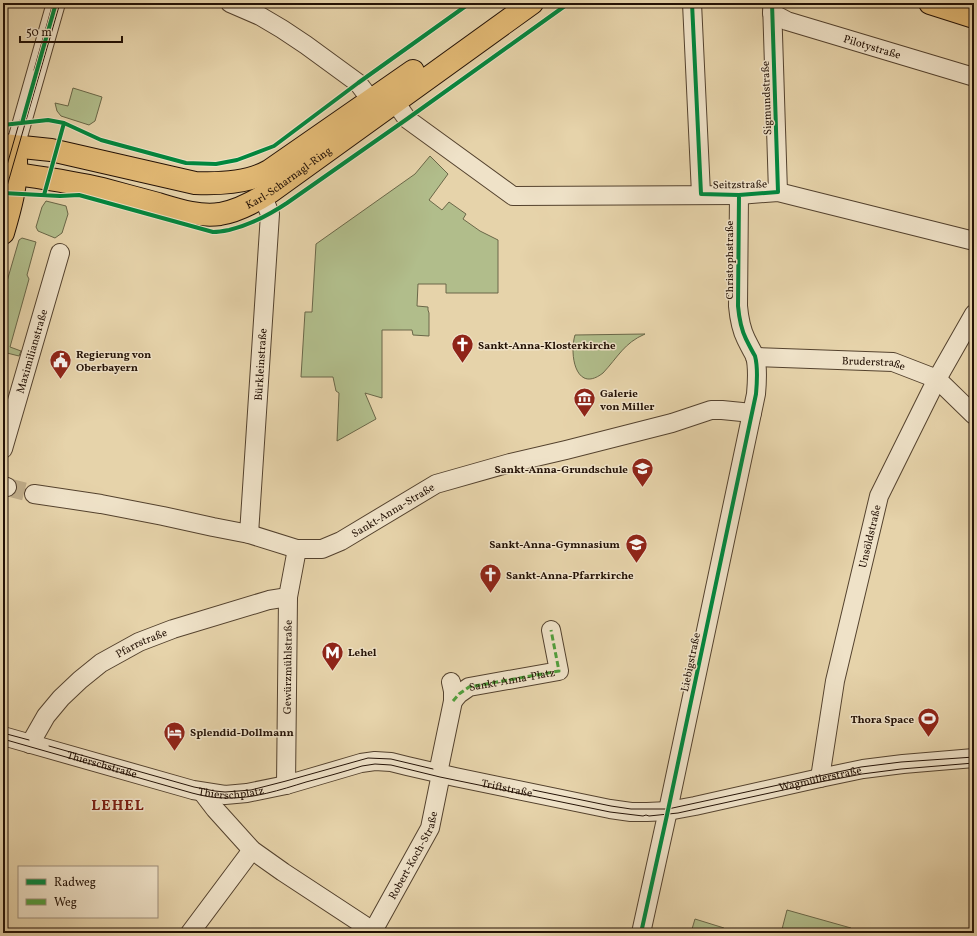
<svg xmlns="http://www.w3.org/2000/svg" width="977" height="936" font-family="Vollkorn,serif">
<style>
.green{fill:#b1bd8b;stroke:#6a6748}
.lines{fill:none;stroke-linecap:round;stroke-linejoin:round}
.minor-tunnel{stroke:#bfac89;stroke-width:18;stroke-dasharray:18 9;stroke-linecap:butt}
.minor-casing{stroke:#54422e;stroke-width:20}
.major-casing{stroke:#231105;stroke-width:24}
.minor{stroke:#efe2c8;stroke-width:18}
.major{stroke:#e3ba75;stroke-width:22}
.tram{stroke:#231105;stroke-width:1}
.quiet{stroke:#50a03d;stroke-width:3;stroke-dasharray:6 3;stroke-linecap:butt}
.cycleway-casing{stroke:#efe2c8;stroke-width:6}
.cycleway{stroke:#00873e;stroke-width:4}
.labels{text-anchor:middle;stroke-width:3;stroke-linejoin:round;paint-order:stroke}
.street-label{font-size:11px;fill:#231105;stroke:#efe2c8}
.poi-label{font-size:11px;font-weight:bold;fill:#231105;stroke:#efe2c8;text-anchor:start}
.district-label{font-size:15px;font-weight:bold;letter-spacing:1px;fill:#7a1f14;stroke:#efe2c8}
</style>
<rect width="100%" height="100%" fill="#e6d3aa"/>
<filter id="stains"><feTurbulence type="fractalNoise" baseFrequency=".005" numOctaves="4"/><feColorMatrix values="0 0 0 0 .2 0 0 0 0 .09 0 0 0 0 .02 0 0 0 .5 -.17"/></filter>
<radialGradient id="worn" r=".72"><stop offset=".6" stop-color="#630" stop-opacity="0"/><stop offset="1" stop-color="#630" stop-opacity=".3"/></radialGradient>
<path class="green" d="M73 88 102 97 95 121 89 125 61 116 57 111 55 103 68 106Z
M430 156 448 174 429 200 442 210 449 202 466 214 463 219 480 231 498 240V293H446V284H418L417 306 428 307V310L429 313V336L413 335 412 330H382V398L365 393 376 419 337 441 339 393 336 391 333 377H301L305 312H312L316 244 415 174Z
M46 201 66 206 68 214 62 233 55 238 38 231 36 227 42 207Z
M22 238 36 242 27 275 29 279 10 347 21 351 19 356 3 352V295L19 240Z
M645 334C624 343 618 357 603 373 576 394 569 355 575 335Z
M787 910 851 928 850 933H781Z
M695 919 724 928 722 933H704V932L692 929Z"/>
<g class="lines">
<path class="minor-tunnel" d="M7 487 34 494"/>
<defs>
<g id="minor">
<path d="M230 3 260 16 282 29 306 45 358 83 371 100"/>
<path d="M692 3 701 194"/>
<path d="M772 3 778 192"/>
<path id="s1" d="M772 13 787 21 974 77"/>
<path d="M395 102 407 119 513 196 739 195 778 192 974 241"/>
<path d="M15 147 56 3"/>
<path id="s2" d="M755 357 893 362 937 379 974 415"/>
<path id="s3" d="M3 449 60 253"/>
<path d="M3 486 7 487"/>
<path id="s4" d="M34 494 101 504 163 516 213 527 249 534 297 549H322L341 541 436 484 510 463 566 450 672 423 711 410H722L752 413"/>
<path id="s5" d="M249 534 270 214 263 197"/>
<path id="s6" d="M453 701 459 694 469 687 559 671 551 630"/>
<path id="s7" d="M3 736 193 790 225 795 247 793 286 785 361 763 375 761 391 762 407 766 455 777 610 809 631 812H647L668 811 695 806 820 778 863 769 903 764 974 758"/>
<path id="s8" d="M30 744 46 716 61 698 80 680 101 663 139 642 173 629 269 600 288 597"/>
<path d="M438 773 453 701V691L451 682"/>
<path id="s9" d="M820 778 835 681 879 496 937 379 974 314"/>
<path id="s10" d="M286 785 288 597 297 549"/>
<path d="M202 792 215 809 252 850 283 872 376 933"/>
<path id="s11" d="M373 931 430 828 441 774"/>
<path d="M190 933 252 850"/>
<path d="M641 933 667 815 756 394C757 383 758 367 755 356 752 351 749 345 746 339 741 329 739 317 738 306L739 195"/>
</g>
<g id="major">
<path d="M930 3 974 17"/>
<path d="M3 145 51 150 195 183C219 184 248 183 269 171L413 71"/>
<path id="s12" d="M3 172C36 177 70 181 102 189 121 194 139 199 158 204 178 210 199 217 220 214 238 211 256 201 270 192L532 3"/>
<path d="M3 233C10 209 17 185 16 160"/>
</g>
</defs>
<use href="#minor" class="minor-casing"/>
<use href="#major" class="major-casing"/>
<use href="#minor" class="minor"/>
<use href="#major" class="major"/>
<path class="tram" d="M34 70 53 3
M3 179 20 120
M3 200 60 3
M3 733 29 740
M3 739 192 793C203 796 214 798 225 798 253 799 280 790 306 782 325 777 343 772 362 766L375 764 391 765 440 777 610 812 643 816 646 815 649 816 678 813 820 782 862 774 901 769 974 763
M49 746 194 787 215 791 225 792 251 790 286 781 368 758 391 759 433 769
M533 790 611 806 631 809H668L861 767 901 762 974 757"/>
<path class="quiet" d="M453 701 459 694 469 687 559 671 551 630"/>
<defs>
<path id="cycleway" d="M692 3 701 194 739 195 778 192 772 3
M22 123 56 3
M3 125 48 120 64 123 101 140 186 163 216 164 237 160 274 146 358 83 470 3
M3 193 60 196 79 195 213 232C218 232 224 231 229 230 250 225 269 215 287 203L407 119 569 3
M44 195 64 123
M641 933 667 815 756 394C757 383 758 367 755 356 752 351 749 345 746 339 741 329 739 317 738 306L739 195"/>
</defs>
<use href="#cycleway" class="cycleway-casing"/>
<use href="#cycleway" class="cycleway"/>
</g>
<defs>
<symbol id="church-pin" viewBox="-11 -11 22 30"><path d="M0 17L-7.5 6A9.5 9.5 0 1 1 7.5 6Z" fill="#8f2418" stroke="#efe2c8"/><path d="M-1.2-6h2.4v3.5h3.3v2.4h-3.3V6h-2.4V-.1h-3.3v-2.4h3.3Z" fill="#fff"/></symbol>
<symbol id="civic-pin" viewBox="-11 -11 22 30"><path d="M0 17L-7.5 6A9.5 9.5 0 1 1 7.5 6Z" fill="#8f2418" stroke="#efe2c8"/><path d="M-.6-6.5H3V-4.5H.6V-3L4-1V1h2V6H-6V1h2V-1L-.6-3ZM-1.2 2.5V6h2.4V2.5Z" fill="#fff"/></symbol>
<symbol id="museum-pin" viewBox="-11 -11 22 30"><path d="M0 17L-7.5 6A9.5 9.5 0 1 1 7.5 6Z" fill="#8f2418" stroke="#efe2c8"/><path d="M0-6L6-3V-2H-6V-3ZM-5-1h2V3h-2ZM-1-1h2V3h-2ZM3-1h2V3H3ZM-6 4H6V6H-6Z" fill="#fff"/></symbol>
<symbol id="school-pin" viewBox="-11 -11 22 30"><path d="M0 17L-7.5 6A9.5 9.5 0 1 1 7.5 6Z" fill="#8f2418" stroke="#efe2c8"/><path d="M0-5L7-2L0 1L-7-2ZM-4 1L0 2.5L4 1V4Q0 6-4 4Z" fill="#fff"/></symbol>
<symbol id="metro-pin" viewBox="-11 -11 22 30"><path d="M0 17L-7.5 6A9.5 9.5 0 1 1 7.5 6Z" fill="#8f2418" stroke="#efe2c8"/><path d="M-5.5 5V-5H-3L0 0L3-5H5.5V5H3V-.5L0 4L-3-.5V5Z" fill="#fff"/></symbol>
<symbol id="stadium-pin" viewBox="-11 -11 22 30"><path d="M0 17L-7.5 6A9.5 9.5 0 1 1 7.5 6Z" fill="#8f2418" stroke="#efe2c8"/><path d="M0-5a6.5 5 0 1 0 0 10a6.5 5 0 1 0 0-10ZM-3.5-1.8h7v3.6h-7Z" fill="#fff"/></symbol>
<symbol id="hotel-pin" viewBox="-11 -11 22 30"><path d="M0 17L-7.5 6A9.5 9.5 0 1 1 7.5 6Z" fill="#8f2418" stroke="#efe2c8"/><path d="M-6-4.5h1.5V1H6V5H4.5V3h-9V5H-6ZM-4 0a1.8 1.8 0 1 1 3.6 0ZM.5 0V-2.5h3Q6-2.5 6 0Z" fill="#fff"/></symbol>
</defs>
<g fill-rule="evenodd">
<use href="#church-pin" x="450" y="332" width="25" height="34"/>
<use href="#civic-pin" x="48" y="348" width="25" height="34"/>
<use href="#museum-pin" x="572" y="386" width="25" height="34"/>
<use href="#school-pin" x="630" y="456" width="25" height="34"/>
<use href="#school-pin" x="624" y="532" width="25" height="34"/>
<use href="#church-pin" x="478" y="562" width="25" height="34"/>
<use href="#metro-pin" x="320" y="640" width="25" height="34"/>
<use href="#stadium-pin" x="916" y="706" width="25" height="34"/>
<use href="#hotel-pin" x="162" y="720" width="25" height="34"/>
</g>
<g class="labels">
<g class="street-label">
<text dy="4" stroke="none"><textPath href="#s1" startOffset="106">Pilotystraße</textPath></text>
<text transform="translate(766 98) rotate(-92)" y="4">Sigmundstraße</text>
<text dy="4" stroke="none"><textPath href="#s12" startOffset="300">Karl-Scharnagl-Ring</textPath></text>
<text transform="translate(740 184) rotate(-1)" y="4">Seitzstraße</text>
<text transform="translate(729 260) rotate(-90)" y="4">Christophstraße</text>
<text dy="4" stroke="none"><textPath href="#s3" startOffset="102">Maximilianstraße</textPath></text>
<text dy="4" stroke="none"><textPath href="#s2" startOffset="119">Bruderstraße</textPath></text>
<text dy="4" stroke="none"><textPath href="#s5" startOffset="170">Bürkleinstraße</textPath></text>
<text dy="4" stroke="none"><textPath href="#s4" startOffset="375">Sankt-Anna-Straße</textPath></text>
<text dy="4" stroke="none"><textPath href="#s9" startOffset="247">Unsöldstraße</textPath></text>
<text dy="4" stroke="none"><textPath href="#s8" startOffset="154">Pfarrstraße</textPath></text>
<text transform="translate(690 662) rotate(-78)" y="4">Liebigstraße</text>
<text dy="4" stroke="none"><textPath href="#s10" startOffset="118">Gewürzmühlstraße</textPath></text>
<text dy="4" stroke="none"><textPath href="#s6" startOffset="65">Sankt-Anna-Platz</textPath></text>
<text dy="4" stroke="none"><textPath href="#s7" startOffset="103">Thierschstraße</textPath></text>
<text dy="4" stroke="none"><textPath href="#s7" startOffset="838">Wagmüllerstraße</textPath></text>
<text dy="4" stroke="none"><textPath href="#s7" startOffset="519">Triftstraße</textPath></text>
<text dy="4" stroke="none"><textPath href="#s7" startOffset="236">Thierschplatz</textPath></text>
<text dy="4" stroke="none"><textPath href="#s11" startOffset="86">Robert-Koch-Straße</textPath></text>
</g>
<g class="poi-label">
<text x="478" y="349">Sankt-Anna-Klosterkirche</text>
<text x="76" y="358">Regierung von<tspan x="76" dy="13">Oberbayern</tspan></text>
<text x="600" y="397">Galerie<tspan x="600" dy="13">von Miller</tspan></text>
<text x="628" y="473" text-anchor="end">Sankt-Anna-Grundschule</text>
<text x="620" y="548" text-anchor="end">Sankt-Anna-Gymnasium</text>
<text x="506" y="579">Sankt-Anna-Pfarrkirche</text>
<text x="348" y="656">Lehel</text>
<text x="914" y="723" text-anchor="end">Thora Space</text>
<text x="190" y="736">Splendid-Dollmann</text>
</g>
<g class="district-label">
<text x="118" y="810">LEHEL</text>
</g>
</g>
<rect width="977" height="936" fill="none" stroke="#e6d3aa" stroke-width="16"/>
<rect x="4" y="4" width="969" height="928" fill="none" stroke="#231105" stroke-width="2"/>
<rect x="8" y="8" width="961" height="920" fill="none" stroke="#231105"/>
<rect x="18" y="866" width="140" height="52" fill="#efe2c8" stroke="#9d8e7a"/>
<rect x="26" y="879" width="20" height="6" fill="#00873e" stroke="#9d8e7a"/>
<text x="54" y="886" font-size="12" fill="#231105">Radweg</text>
<rect x="26" y="899" width="20" height="6" fill="#50a03d" stroke="#9d8e7a"/>
<text x="54" y="906" font-size="12" fill="#231105">Weg</text>
<path d="M20 36v6h102v-6" fill="none" stroke="#231105" stroke-width="2"/>
<text x="26" y="36" font-size="12" fill="#231105" stroke="#efe2c8" stroke-width="3" paint-order="stroke">50 m</text>
<rect width="100%" height="100%" filter="url(#stains)"/>
<rect width="100%" height="100%" fill="url(#worn)"/>
</svg>
